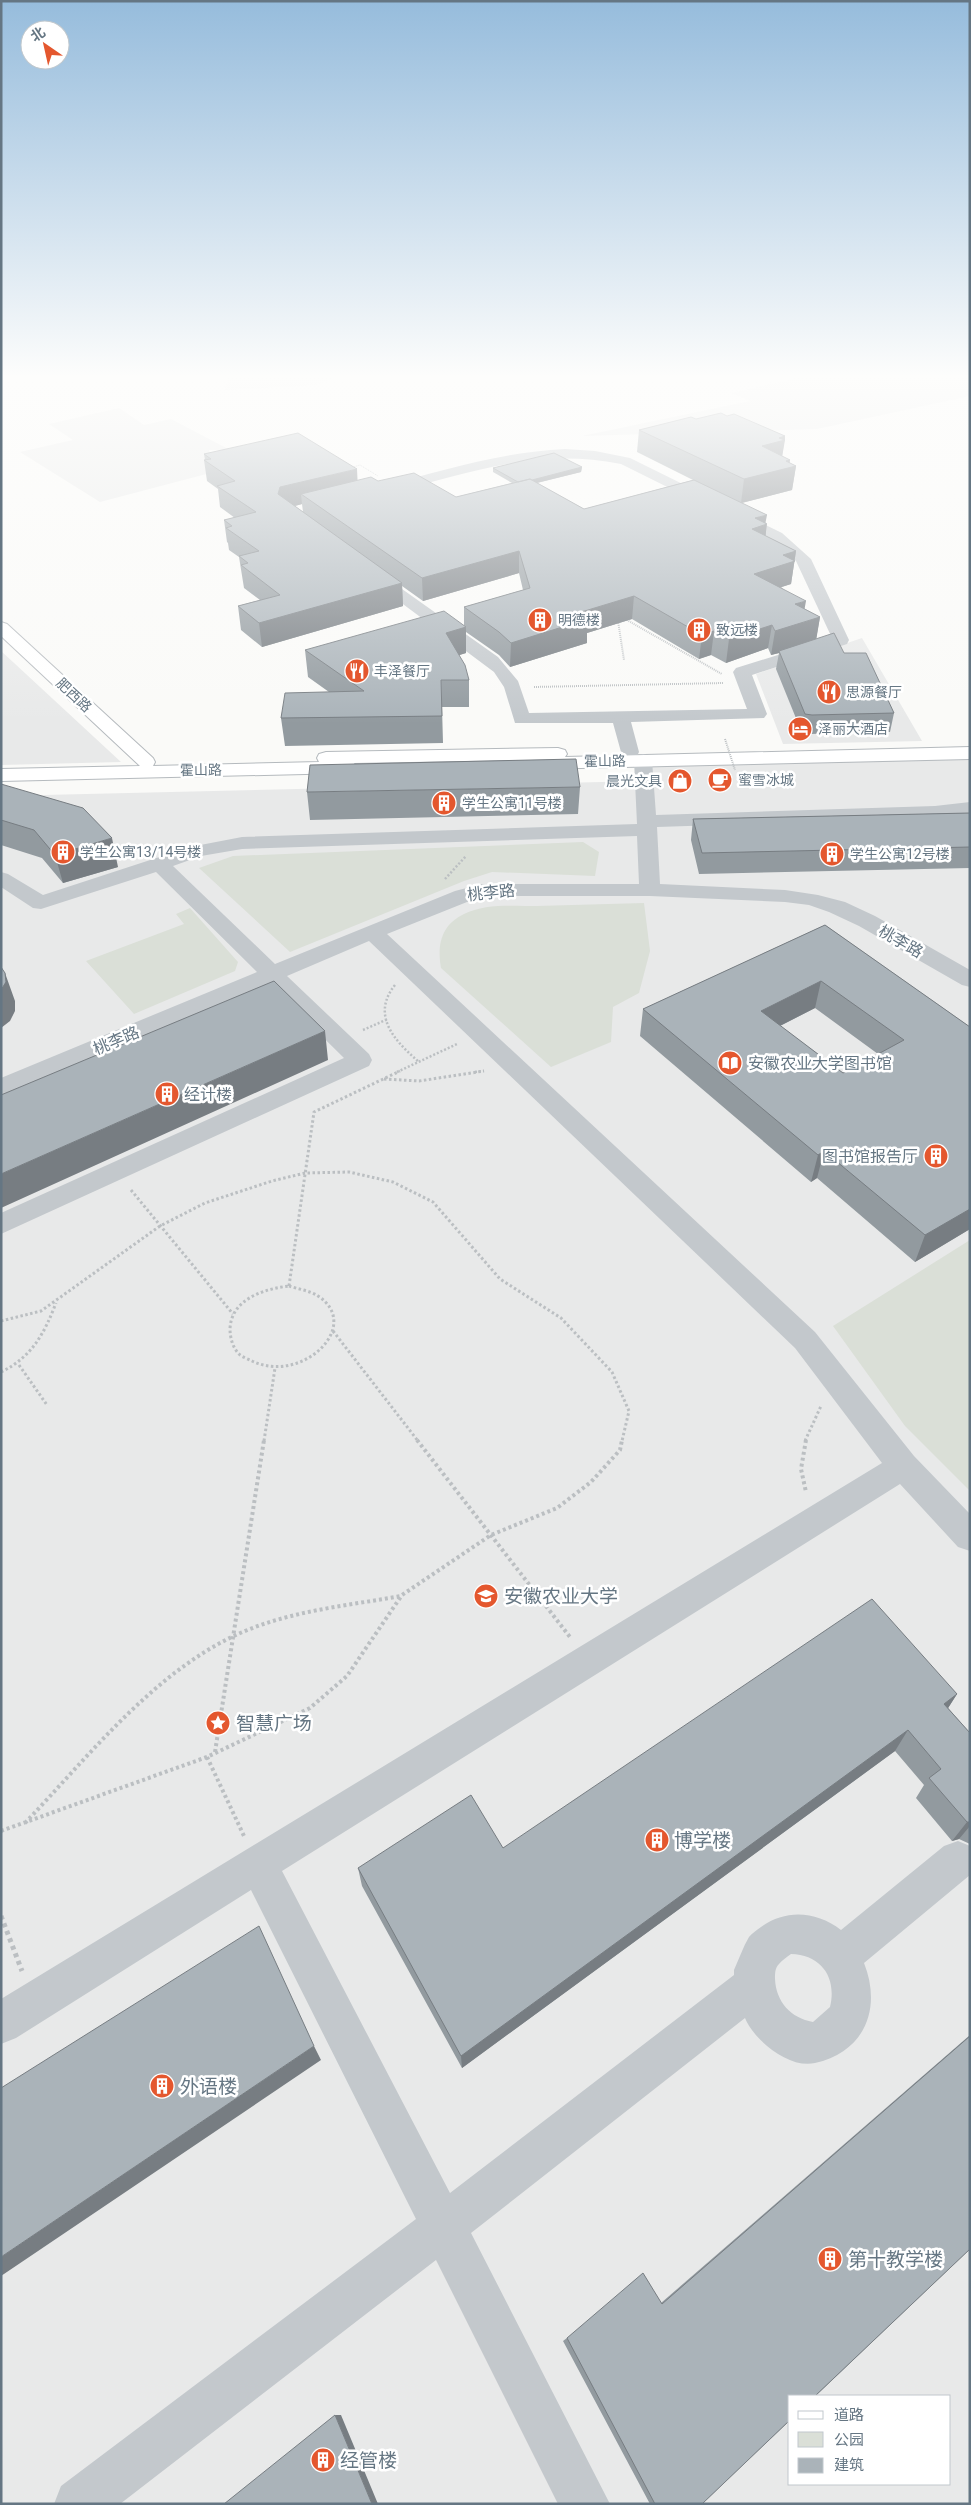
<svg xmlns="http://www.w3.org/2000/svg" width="971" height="2505" font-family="Roboto,'Noto Sans SC',sans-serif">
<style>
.built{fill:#e8e9e9;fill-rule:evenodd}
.green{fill:#dadfd7}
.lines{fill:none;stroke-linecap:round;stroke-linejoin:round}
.major-casing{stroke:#b5babe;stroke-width:2}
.path-far5{stroke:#bbbfc2;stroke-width:1;stroke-dasharray:1 1;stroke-linecap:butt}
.path-far4{stroke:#bbbfc2;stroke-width:2;stroke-dasharray:1 1;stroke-linecap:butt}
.path-far3{stroke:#bbbfc2;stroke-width:2.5;stroke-dasharray:2 2;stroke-linecap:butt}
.path-far2{stroke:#bbbfc2;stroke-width:3;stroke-dasharray:2.5 2.5;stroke-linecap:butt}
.path-far1{stroke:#bbbfc2;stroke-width:4;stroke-dasharray:3 3;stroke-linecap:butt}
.path{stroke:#bbbfc2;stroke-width:5;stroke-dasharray:4 4;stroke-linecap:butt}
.minor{fill:#c3c8cc;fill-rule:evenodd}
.major{fill:#fff;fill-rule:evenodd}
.path-bridge{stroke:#bbbfc2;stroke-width:2;stroke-dasharray:1 1;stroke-linecap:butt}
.wall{fill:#929a9f;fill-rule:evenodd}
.shaded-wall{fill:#777d82}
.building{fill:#aab3b9;stroke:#777d82;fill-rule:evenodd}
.labels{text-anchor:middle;stroke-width:5;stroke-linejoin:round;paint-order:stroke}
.far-poi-label{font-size:14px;fill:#657683;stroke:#fff;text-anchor:start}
.far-street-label{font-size:14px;fill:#657683;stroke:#fff}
.street-label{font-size:16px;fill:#657683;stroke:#fff}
.poi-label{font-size:16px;fill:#657683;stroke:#fff;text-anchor:start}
.near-poi-label{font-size:19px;fill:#657683;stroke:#fff;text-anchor:start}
</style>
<rect width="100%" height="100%" fill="#fafaf8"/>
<path class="built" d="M229 373H332L331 379 316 385 225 390Z
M819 373H970V396L817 429 582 436 750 401 731 393Z
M119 408 144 425 171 419 230 450H209L214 472 100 502 20 452 73 440 49 424Z
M862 638 922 741 783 744 756 674Z
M1 651 13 662 121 762 1 765Z
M970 759V2504H1V796L643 781 642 766ZM790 2396H950V2484H790Z"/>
<path class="green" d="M583 842 599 852 595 876 492 872 464 881 290 952 199 868 233 856Z
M644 903 650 951 639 993 613 1007 611 1042 551 1067 441 968C437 945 441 925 464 914 485 903 514 906 537 906 572 905 608 904 644 903Z
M190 908 238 962 235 971 134 1014 86 961 184 924 176 914Z
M970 1240V1491L905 1426 833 1326Z"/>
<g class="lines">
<defs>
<path id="major" d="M1 622 7 624 153 758 155 762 153 766 319 762 317 758 319 754 326 752 558 748 565 750 567 754 565 757 970 747V759L538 769 531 767 529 763 531 760 354 763 356 767 354 771 347 773 1 781V769L140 766 1 636Z"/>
</defs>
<use href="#major" class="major-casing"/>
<path class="path-far5" d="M350 468 360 465 378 476"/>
<path class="path-far4" d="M625 619 722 674
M618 621 624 660
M534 687 723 683"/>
<path class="path-far3" d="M445 879 466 856
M395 985C370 1016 396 1042 419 1062
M363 1030 388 1019
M397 1072 457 1044
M475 1072 484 1071"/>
<path class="path-far2" d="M384 1079 419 1081 484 1071
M131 1190 233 1314
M289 1286 314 1112 400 1071
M289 1286C298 1289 311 1291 318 1296 363 1325 303 1385 252 1361 248 1359 242 1357 239 1354 233 1348 230 1338 230 1329 231 1299 264 1289 289 1286Z
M1 1321 41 1311 160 1226 205 1203 272 1181 305 1173 349 1172 393 1182 433 1202 500 1279 561 1318 612 1372 629 1411 622 1441
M333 1331 418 1441
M19 1365 47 1405
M1 1372C32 1357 44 1334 56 1303
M264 1441 275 1368
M805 1441 821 1406"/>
<path class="path-far1" d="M417 1440 570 1637
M806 1440 801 1469 806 1492
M215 1752 264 1440
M207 1757 244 1836
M25 1823C90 1755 160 1664 250 1629 298 1610 351 1605 401 1596
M1 1831 207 1757 310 1708 347 1676 402 1595 491 1535 557 1508 591 1482 620 1450 622 1440"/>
<path class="path" d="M1 1916 22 1971"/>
<path class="minor" d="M565 449 595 451 630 458 782 533 811 559 849 640 847 644 752 675 767 714 764 718 631 722 639 752 637 756H623L621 752 613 723H515L504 687 494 672 368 578 365 575 368 572H378L498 657 518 681 529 713 747 709 733 672 736 668 832 638 796 561 772 539 621 464C535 447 471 473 389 493L382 489 384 486C444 470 502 452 565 449Z
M643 754 650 756 652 760 656 815 935 806 970 802V814L935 818 657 827 660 884 785 890 818 895 845 902 875 916 970 970V987L962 985 859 926 829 912 809 905 785 902 650 896H482L387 934 815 1332 914 1456 970 1514V1551L958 1547 900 1484 282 1871 450 2193 734 1975V1970C739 1959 743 1947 749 1937 752 1933 757 1930 761 1927 786 1909 816 1911 841 1930L944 1846 958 1841 970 1846V1875L864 1963C882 2008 865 2052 815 2063 789 2069 754 2040 745 2018L471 2233 610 2504H558L436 2260 120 2504H54L61 2486 416 2219 251 1890 16 2038 1 2044V1999L882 1463 795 1348 369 941 287 976 369 1054 372 1060 369 1066 1 1234V1213L344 1058 269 984 1 1096V1078L257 972 156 872 41 909 33 908 1 887V872L8 874 43 895 190 847 242 837 637 824 634 760 636 756ZM637 836 639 884H482L455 891 275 964 173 866 201 856 242 849ZM791 1954C822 1955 837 1978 830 2007L813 2022C791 2018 776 2002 775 1979 775 1973 775 1968 779 1964 782 1960 787 1957 791 1954Z"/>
<use href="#major" class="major"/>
<path class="path-bridge" d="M725 739 735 770"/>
</g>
<path class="wall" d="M727 416 785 436 782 456 790 463 796 466 792 490 742 503 766 523V536L796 551 791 584 781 587 805 609 820 617 816 639 844 653 894 713 890 732 809 734 802 733 776 669 779 653 771 655 768 648 726 663 711 655 699 659 632 619 587 633V643L510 667 499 655 466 632V653L459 655 469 680V707H442L443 743 285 746 281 718 329 692 308 677 305 650 464 625V607L523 590 519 573 423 601 402 586 403 606 262 647 241 630 238 606 260 600 244 588 239 557 229 550 228 543 227 542 224 520 235 518 220 507 218 489 207 481 204 460H205L204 454 358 480 378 481 456 497 512 483 493 472V468L582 467 581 472 537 483 584 509 693 480 637 452 639 430 696 419ZM302 504 303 512 295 506Z
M1 784 118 867 63 883 42 858 1 845Z
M580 787 578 814 310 820 307 792Z
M970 813V868L699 874 691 840 693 819Z
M825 925 970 1027V1229L915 1262 817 1178 811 1182 640 1036 643 1009ZM815 1008 878 1054 843 1073 780 1026Z
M957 1694 948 1708 970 1733V1844L959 1839 952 1841 916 1798 924 1785 895 1751 462 2068 362 1886 358 1868 503 1848Z
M970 2035V2249L702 2504H650L563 2341 567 2338 661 2303Z"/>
<path class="shaded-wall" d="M303 373H313L303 376Z
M785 436V440L781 463 762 446 779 438Z
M790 460 789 468 796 466 792 490 741 503 744 479 786 461Z
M582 467 581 472 520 487V483Z
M357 469 358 490 301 494 302 504 283 509 278 494 280 487Z
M767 515 765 525 767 524 764 547 752 529 755 518Z
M519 551V573L423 601 422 578Z
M796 551 791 584 751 597 754 574 783 555Z
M402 583 403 606 262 647 259 623Z
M634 596 632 619 587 633V643L510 667 511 643 578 613Z
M806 601 802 623 820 617 816 641 779 651V653L771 655 775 631 795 604Z
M772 625 768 648 726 663 729 639Z
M466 627V653L447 659 446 633Z
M714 631 711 655 699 659 702 635Z
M112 838 118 867 63 883 55 855Z
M5 973 15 1001V1011L10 1021 1 1028V990Z
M821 981 815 1008 756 1038 761 1011Z
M325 1031 328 1060 1 1208V1174Z
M824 1151 817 1178 811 1182 818 1155Z
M970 1209V1229L915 1262 925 1235Z
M957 1694 943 1716 944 1704Z
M908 1730 895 1751 462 2068 461 2056Z
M967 1822H970V1826L959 1839 952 1841Z
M314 2046 321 2060 1 2276V2257Z
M335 2415H341L378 2504H372Z"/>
<path class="building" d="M721 413 727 416 734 414 785 436 779 438 785 440 762 446 790 460 786 461 796 466 744 479 639 430 691 417 696 419Z
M298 433 357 469 280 487 278 494 402 583 259 623 238 606 280 595 241 565 248 563 239 556 259 551 226 528 232 526 224 520 256 512 217 486 235 481 204 460 211 459 204 454Z
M554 453 582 467 532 480 530 479 518 482 493 468Z
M414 473 456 497 530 479 584 509 694 480 767 515 755 518 767 524 752 529 796 551 783 555 795 561 754 574 806 601 795 604 820 617 775 631 772 625 729 639 714 631 702 635 634 596 578 613 588 619 511 643 499 632 464 607 530 588 519 551 422 578 301 494 371 477 378 481Z
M444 611 466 627 446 633 465 665 469 680H441L442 716 281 718 285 693 364 691 305 650Z
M834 633 844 653H866L894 713 812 715 805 714 779 651Z
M576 759 580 787 307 792 310 765Z
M1 784 83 808 112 838 55 855 34 830 1 820Z
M970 813V847L702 853 693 819Z
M825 925 970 1027V1209L925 1235 824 1151 818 1155 643 1009ZM821 981 904 1040 843 1073 761 1011Z
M1 967 5 973 6 982 1 990Z
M274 981 325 1031 1 1174V1095Z
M872 1599 957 1694 944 1704 970 1733V1822H967L929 1778 941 1769 908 1730 461 2056 358 1868 471 1795 503 1848Z
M259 1926 314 2046 1 2257V2088Z
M970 2036V2249L815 2396H790V2420L702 2504H655L567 2338 643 2273 662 2304Z
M335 2415 372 2504H224Z"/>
<linearGradient id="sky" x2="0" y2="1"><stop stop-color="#96bcdc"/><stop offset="0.52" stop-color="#fdfdfc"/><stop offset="1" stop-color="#fdfdfc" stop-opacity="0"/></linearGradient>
<rect width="971" height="724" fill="url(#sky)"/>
<defs>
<symbol id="building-disc" viewBox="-11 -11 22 22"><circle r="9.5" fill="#e4572e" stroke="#fff"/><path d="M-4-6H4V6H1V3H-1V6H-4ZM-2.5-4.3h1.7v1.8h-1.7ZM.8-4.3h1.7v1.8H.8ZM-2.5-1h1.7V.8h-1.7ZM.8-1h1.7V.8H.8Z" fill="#fff"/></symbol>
<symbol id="restaurant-disc" viewBox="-11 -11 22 22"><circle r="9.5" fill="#e4572e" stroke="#fff"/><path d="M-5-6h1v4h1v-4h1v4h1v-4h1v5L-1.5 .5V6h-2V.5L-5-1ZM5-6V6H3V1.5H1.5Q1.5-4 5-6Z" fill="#fff"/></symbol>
<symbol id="hotel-disc" viewBox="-11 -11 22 22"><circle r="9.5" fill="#e4572e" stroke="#fff"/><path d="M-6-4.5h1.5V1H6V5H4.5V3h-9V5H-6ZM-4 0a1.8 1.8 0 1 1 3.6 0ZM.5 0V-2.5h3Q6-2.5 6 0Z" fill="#fff"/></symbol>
<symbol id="cafe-disc" viewBox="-11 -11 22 22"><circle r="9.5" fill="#e4572e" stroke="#fff"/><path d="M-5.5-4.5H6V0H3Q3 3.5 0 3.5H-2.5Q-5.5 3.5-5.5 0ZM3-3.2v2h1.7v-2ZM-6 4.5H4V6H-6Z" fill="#fff"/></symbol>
<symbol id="shop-disc" viewBox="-11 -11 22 22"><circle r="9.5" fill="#e4572e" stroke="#fff"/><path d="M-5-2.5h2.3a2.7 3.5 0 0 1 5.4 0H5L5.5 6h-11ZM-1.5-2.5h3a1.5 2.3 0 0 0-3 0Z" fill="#fff"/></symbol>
<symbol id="library-disc" viewBox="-11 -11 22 22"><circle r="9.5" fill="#e4572e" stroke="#fff"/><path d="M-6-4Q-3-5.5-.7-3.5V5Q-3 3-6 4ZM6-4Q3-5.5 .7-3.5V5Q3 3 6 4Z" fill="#fff"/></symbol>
<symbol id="university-disc" viewBox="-11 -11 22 22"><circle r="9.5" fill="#e4572e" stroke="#fff"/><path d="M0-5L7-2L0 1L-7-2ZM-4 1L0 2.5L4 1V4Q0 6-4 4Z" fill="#fff"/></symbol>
<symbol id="sight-disc" viewBox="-11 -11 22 22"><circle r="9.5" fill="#e4572e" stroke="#fff"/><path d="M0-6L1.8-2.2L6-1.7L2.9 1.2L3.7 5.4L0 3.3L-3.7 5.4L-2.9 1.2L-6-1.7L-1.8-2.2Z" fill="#fff"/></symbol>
</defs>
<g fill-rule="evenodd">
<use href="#building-disc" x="526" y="606" width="28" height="28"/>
<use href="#building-disc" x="685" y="616" width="28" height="28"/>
<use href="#restaurant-disc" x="343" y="657" width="28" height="28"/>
<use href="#restaurant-disc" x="815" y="678" width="28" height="28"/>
<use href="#hotel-disc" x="786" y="715" width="28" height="28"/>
<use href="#cafe-disc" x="706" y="766" width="28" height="28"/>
<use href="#shop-disc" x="666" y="767" width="28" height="28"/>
<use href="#building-disc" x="430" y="789" width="28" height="28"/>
<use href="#building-disc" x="49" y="838" width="28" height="28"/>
<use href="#building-disc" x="818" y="840" width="28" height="28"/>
<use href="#library-disc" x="716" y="1049" width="28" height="28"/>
<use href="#building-disc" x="153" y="1080" width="28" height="28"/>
<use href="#building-disc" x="922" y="1142" width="28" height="28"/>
<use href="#university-disc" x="472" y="1582" width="28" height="28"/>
<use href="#sight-disc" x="204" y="1709" width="28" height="28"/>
<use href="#building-disc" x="643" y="1826" width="28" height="28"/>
<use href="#building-disc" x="148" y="2072" width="28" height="28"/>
<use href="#building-disc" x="816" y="2245" width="28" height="28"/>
<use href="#building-disc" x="309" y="2446" width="28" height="28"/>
</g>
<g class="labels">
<g class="far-poi-label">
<text x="558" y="625">明德楼</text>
<text x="716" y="635">致远楼</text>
<text x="374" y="676">丰泽餐厅</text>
<text x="846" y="697">思源餐厅</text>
<text x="818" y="734">泽丽大酒店</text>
<text x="738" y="785">蜜雪冰城</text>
<text x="662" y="786" text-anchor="end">晨光文具</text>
<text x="462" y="808">学生公寓11号楼</text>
<text x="80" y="857">学生公寓13/14号楼</text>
<text x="850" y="859">学生公寓12号楼</text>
</g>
<g class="far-street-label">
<text transform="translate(74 695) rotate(43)" y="5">肥西路</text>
<text transform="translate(605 761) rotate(-1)" y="5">霍山路</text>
<text transform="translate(201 770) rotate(-1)" y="5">霍山路</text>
</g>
<g class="street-label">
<text transform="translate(491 892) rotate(-6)" y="6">桃李路</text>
<text transform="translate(901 941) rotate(30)" y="6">桃李路</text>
<text transform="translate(116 1040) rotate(-23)" y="6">桃李路</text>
</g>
<g class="poi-label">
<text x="748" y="1069">安徽农业大学图书馆</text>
<text x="184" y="1100">经计楼</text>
<text x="918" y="1162" text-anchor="end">图书馆报告厅</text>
</g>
<g class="near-poi-label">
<text x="504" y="1603">安徽农业大学</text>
<text x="236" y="1730">智慧广场</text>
<text x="674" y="1847">博学楼</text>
<text x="180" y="2093">外语楼</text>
<text x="848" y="2266">第十教学楼</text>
<text x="340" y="2467">经管楼</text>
</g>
</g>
<rect width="971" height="2505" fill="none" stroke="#657683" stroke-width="5"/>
<rect x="788" y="2395" width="162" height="90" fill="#ffffff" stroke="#c1c8cd"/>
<rect x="798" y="2411" width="25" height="8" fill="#ffffff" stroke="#c1c8cd"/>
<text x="834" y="2420" font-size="15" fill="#657683">道路</text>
<rect x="798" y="2432" width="25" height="15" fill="#dadfd7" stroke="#c1c8cd"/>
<text x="834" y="2445" font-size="15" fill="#657683">公园</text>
<rect x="798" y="2458" width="25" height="15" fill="#aab3b9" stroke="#c1c8cd"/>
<text x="834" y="2470" font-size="15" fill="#657683">建筑</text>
<g transform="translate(45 45) rotate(326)"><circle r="24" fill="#ffffff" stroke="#c1c8cd"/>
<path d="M0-4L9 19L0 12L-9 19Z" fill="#e4572e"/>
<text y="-8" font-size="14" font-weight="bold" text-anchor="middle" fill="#657683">北</text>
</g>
</svg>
